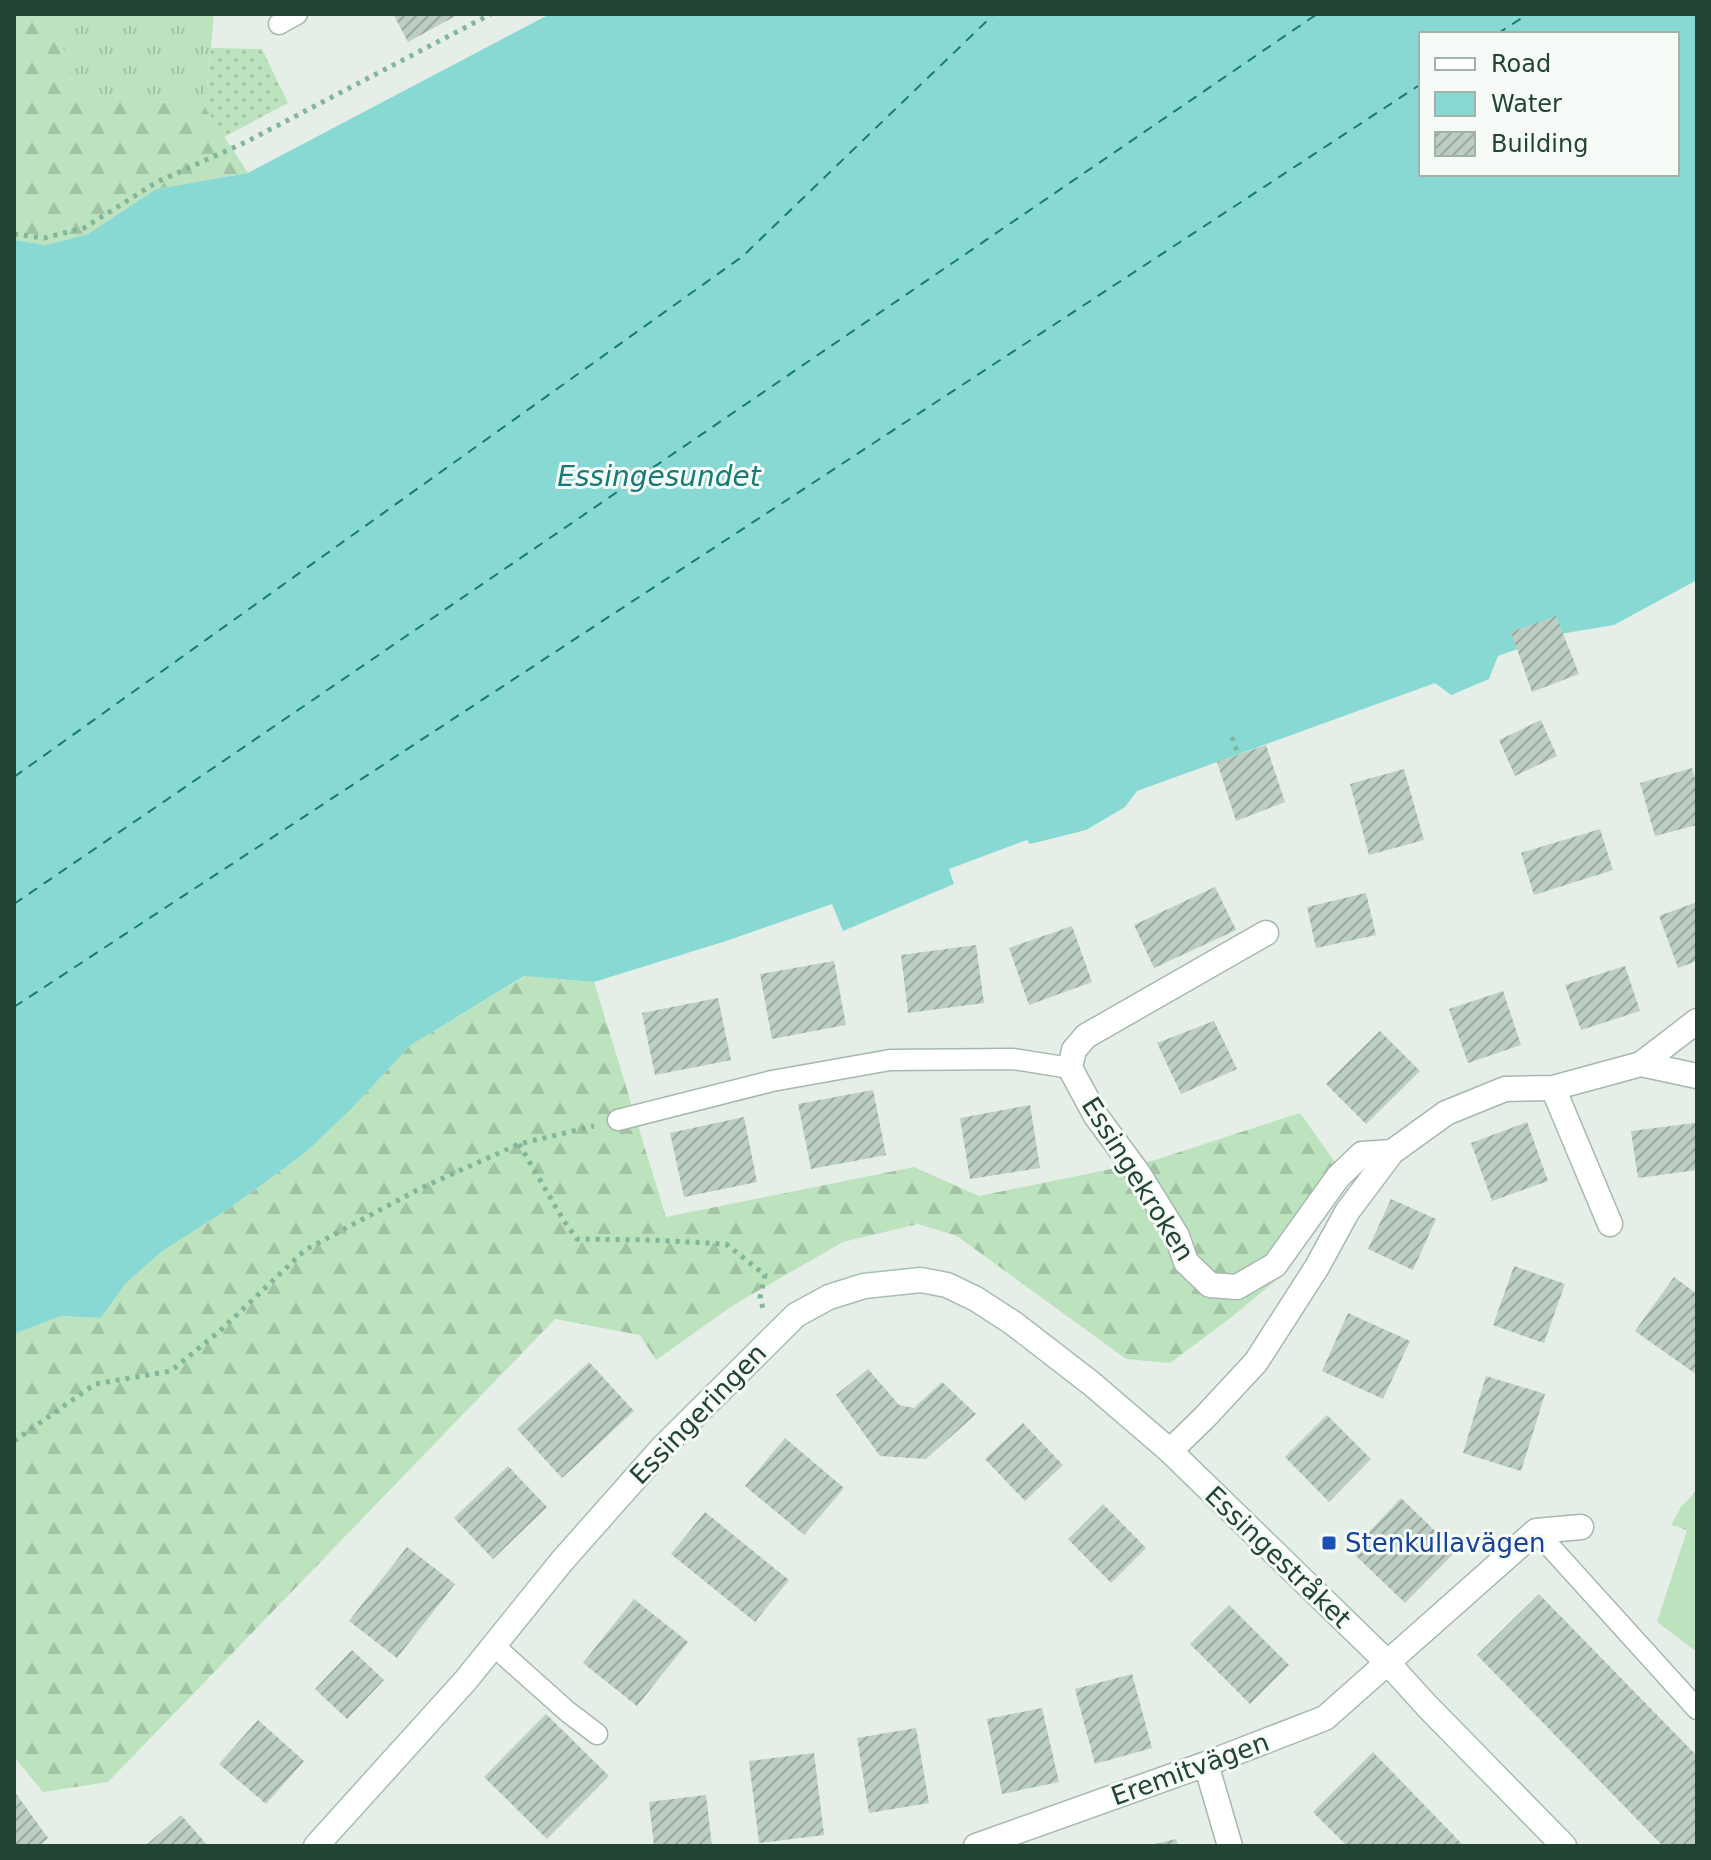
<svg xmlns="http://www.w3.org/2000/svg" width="1711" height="1860" font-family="'DejaVu Sans',sans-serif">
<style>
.grass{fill:url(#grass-tufts)}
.forest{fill:url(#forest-firs)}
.park{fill:url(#park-dots)}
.pitch{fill:#bce2be}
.water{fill:#88d9d4;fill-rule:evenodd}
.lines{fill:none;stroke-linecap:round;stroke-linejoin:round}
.ferry{stroke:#147b77;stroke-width:2;stroke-dasharray:10 8;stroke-linecap:butt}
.building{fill:url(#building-hatch)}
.lane-casing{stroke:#a6b8ae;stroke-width:23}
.street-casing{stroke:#a6b8ae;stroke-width:27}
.secondary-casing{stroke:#a5bfb1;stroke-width:27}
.path{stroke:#82b69b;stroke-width:5;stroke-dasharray:4 6;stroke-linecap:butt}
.lane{stroke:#fff;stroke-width:20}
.street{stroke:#fff;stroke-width:24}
.secondary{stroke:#fff;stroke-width:24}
.transit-dot{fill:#1a4fb4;stroke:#f6fbf8;stroke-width:3}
.labels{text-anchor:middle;stroke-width:6;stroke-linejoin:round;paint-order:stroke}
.street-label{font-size:26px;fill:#214433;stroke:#f6fbf8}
.transit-label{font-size:26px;fill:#164399;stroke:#f6fbf8;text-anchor:start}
.water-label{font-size:28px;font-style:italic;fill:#147b77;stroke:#f6fbf8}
</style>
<defs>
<pattern id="grass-tufts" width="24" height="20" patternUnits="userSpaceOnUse" patternTransform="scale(2)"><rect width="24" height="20" fill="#bce2be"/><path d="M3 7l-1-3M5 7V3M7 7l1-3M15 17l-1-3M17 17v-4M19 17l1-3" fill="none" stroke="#a1c3a4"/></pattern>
<pattern id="forest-firs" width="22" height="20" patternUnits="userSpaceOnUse" patternTransform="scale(2)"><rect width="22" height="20" fill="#bce2be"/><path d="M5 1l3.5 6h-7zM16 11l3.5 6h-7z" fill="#a1c3a4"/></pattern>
<pattern id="park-dots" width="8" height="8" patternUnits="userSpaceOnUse" patternTransform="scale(2)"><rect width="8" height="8" fill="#bce2be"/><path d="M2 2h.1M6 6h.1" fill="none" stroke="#a1c3a4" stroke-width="1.8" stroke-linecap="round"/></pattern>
<pattern id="building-hatch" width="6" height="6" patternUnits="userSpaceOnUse" patternTransform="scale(2)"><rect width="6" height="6" fill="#bdcec3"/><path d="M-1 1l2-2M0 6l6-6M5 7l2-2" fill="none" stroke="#99a99f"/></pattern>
</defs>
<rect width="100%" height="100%" fill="#e5efe8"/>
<path class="grass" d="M60 14H214L205 107 75 93 57 26Z
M1697 1490V1500L1687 1530 1671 1525 1681 1507Z"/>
<path class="forest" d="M14 14H60L57 26 76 93 205 107 248 173 156 189 88 234 46 245 14 240Z
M525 976 594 982 666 1217 914 1167 979 1196 1155 1160 1300 1113 1350 1183 1281 1276 1233 1316 1170 1363 1126 1359 957 1236 918 1224 843 1242 735 1304 656 1360 640 1335 555 1319 108 1782 43 1792 14 1757V1334L61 1316 101 1318 125 1284 161 1252 231 1207 305 1153 351 1109 411 1045Z"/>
<path class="park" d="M211 48 262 49 288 103 224 137 205 107Z"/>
<path class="pitch" d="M1697 1500V1652L1657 1622Z"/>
<path class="water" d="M550 14H1697V580L1614 625 1560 634 1498 656 1489 679 1451 695 1435 683 1137 791 1125 807 1086 830 1030 844 1027 840 949 869 954 884 843 931 832 904 726 941 594 982 524 976 411 1045 351 1109 305 1153 231 1207 161 1252 125 1284 101 1318 61 1316 14 1334V240L46 245 88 234 156 189 248 173ZM1421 34H1677V174H1421Z"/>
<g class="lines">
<path class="ferry" d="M1497 34 1528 14
M14 777 743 256 994 14
M14 904 1317 14
M14 1007 1421 84"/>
</g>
<path class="building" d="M393 14H459L408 42Z
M1556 616 1579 674 1532 692 1511 632Z
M1541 720 1557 756 1515 776 1499 740Z
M1266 745 1285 802 1236 821 1217 762Z
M1692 768 1697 786V825L1655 836 1640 783Z
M1404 769 1424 840 1369 855 1350 784Z
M1600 829 1613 870 1534 895 1521 853Z
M1215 887 1236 930 1154 968 1134 925Z
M1366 893 1376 935 1316 948 1307 907Z
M1697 902V961L1678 968 1659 916Z
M1072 926 1092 982 1029 1005 1009 948Z
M976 945 984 1003 908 1013 901 955Z
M834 961 846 1025 772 1039 760 974Z
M1625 966 1640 1011 1581 1030 1565 985Z
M1503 991 1521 1045 1468 1063 1449 1009Z
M718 998 731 1060 655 1075 642 1013Z
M1214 1021 1237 1069 1181 1094 1157 1043Z
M1380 1031 1420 1071 1366 1124 1326 1084Z
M873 1090 886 1155 811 1169 798 1104Z
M1030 1105 1040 1168 970 1179 960 1118Z
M744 1117 757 1182 684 1197 670 1133Z
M1527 1122 1548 1181 1492 1201 1471 1143Z
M1695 1123 1697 1137V1170L1638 1178 1631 1131Z
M1391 1199 1436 1219 1413 1270 1368 1249Z
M1514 1266 1565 1284 1544 1343 1493 1325Z
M1674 1277 1697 1294V1375L1635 1331Z
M1348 1313 1410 1341 1383 1399 1322 1371Z
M589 1362 634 1411 562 1478 517 1429Z
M868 1369 899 1405 914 1408 942 1382 976 1414 926 1459 880 1456 836 1395Z
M1486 1376 1545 1394 1521 1471 1463 1453Z
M1327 1415 1371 1459 1329 1502 1285 1457Z
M1023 1423 1063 1465 1025 1501 985 1459Z
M785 1438 844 1488 804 1535 745 1486Z
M508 1466 547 1507 493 1559 454 1518Z
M1401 1498 1456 1551 1405 1603 1351 1551Z
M1103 1504 1146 1548 1111 1583 1068 1539Z
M705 1512 789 1580 755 1622 671 1554Z
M407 1547 455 1584 397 1658 349 1621Z
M1539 1594 1697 1756V1846H1663L1477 1655Z
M634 1599 688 1642 637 1706 583 1663Z
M1229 1605 1289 1665 1250 1704 1190 1644Z
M352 1650 384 1680 347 1719 315 1689Z
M1132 1674 1152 1748 1095 1764 1075 1689Z
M1042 1708 1059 1782 1002 1794 987 1719Z
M546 1714 609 1776 547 1839 484 1777Z
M258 1720 304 1761 266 1804 219 1764Z
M916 1728 929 1803 869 1813 857 1738Z
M1373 1752 1464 1846H1347L1313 1812Z
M814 1753 824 1835 759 1843 749 1761Z
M14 1791 48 1838 39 1846H14Z
M706 1795 712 1846H654L649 1802Z
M181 1815 208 1846H145Z
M1176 1839 1178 1846H1150V1845Z"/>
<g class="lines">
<defs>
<path id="lane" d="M279 24 297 14
M618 1120 772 1081 890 1060 1013 1059 1070 1068
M1536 1531 1697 1709
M494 1646 568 1712 597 1734"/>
<path id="street" d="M1266 933 1086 1036 1074 1050 1070 1068 1096 1116 1138 1173 1177 1236 1186 1262 1210 1285 1237 1287 1275 1265 1338 1177 1362 1154 1392 1152
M1641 1064 1697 1076
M1553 1088 1610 1224
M1170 1451 1205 1417 1256 1362 1317 1267 1347 1212 1392 1152 1446 1113 1505 1089 1553 1088 1641 1064 1697 1021
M1206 1764 1230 1846
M976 1846 1206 1764 1325 1718 1536 1531 1581 1527"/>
<path id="secondary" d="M316 1846 466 1680 562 1561 663 1447 796 1315 829 1297 864 1286 921 1280 947 1285 976 1299 1013 1323 1092 1384 1170 1451 1387 1662 1427 1706 1564 1846"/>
</defs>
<use href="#lane" class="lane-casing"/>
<use href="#street" class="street-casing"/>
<use href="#secondary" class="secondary-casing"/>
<path class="path" d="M14 234 44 238 84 228 157 182 246 142 491 14
M1232 737 1238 754
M519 1144 564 1221 577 1239 652 1240 726 1244 765 1275 760 1298 763 1308
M14 1441 95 1384 171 1371 222 1329 305 1250 421 1188 519 1144 594 1126"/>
<use href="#lane" class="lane"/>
<use href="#street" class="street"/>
<use href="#secondary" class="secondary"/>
</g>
<rect class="transit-dot" x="1321" y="1535" width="16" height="16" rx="4"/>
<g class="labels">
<g class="street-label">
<text transform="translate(1138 1179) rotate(58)" y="9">Essingekroken</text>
<text transform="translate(698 1414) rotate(-46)" y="9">Essingeringen</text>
<text transform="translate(1278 1557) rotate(44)" y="9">Essingestråket</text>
<text transform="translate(1190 1769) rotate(-20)" y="9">Eremitvägen</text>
</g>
<g class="transit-label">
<text x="1345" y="1552">Stenkullavägen</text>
</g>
<g class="water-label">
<text x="659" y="486">Essingesundet</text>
</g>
</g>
<rect width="1711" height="1860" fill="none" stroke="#214433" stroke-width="32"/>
<rect x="1419" y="32" width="260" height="144" fill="#f6fbf8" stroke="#a1b2a9" stroke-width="2"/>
<rect x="1435" y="58" width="40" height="12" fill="#ffffff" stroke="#a1b2a9" stroke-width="2"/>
<text x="1491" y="72" font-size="24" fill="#214433">Road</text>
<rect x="1435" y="92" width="40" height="24" fill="#88d9d4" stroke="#a1b2a9" stroke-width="2"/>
<text x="1491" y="112" font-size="24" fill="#214433">Water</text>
<rect x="1435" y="132" width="40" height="24" fill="url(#building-hatch)" stroke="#a1b2a9" stroke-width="2"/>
<text x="1491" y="152" font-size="24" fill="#214433">Building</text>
</svg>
